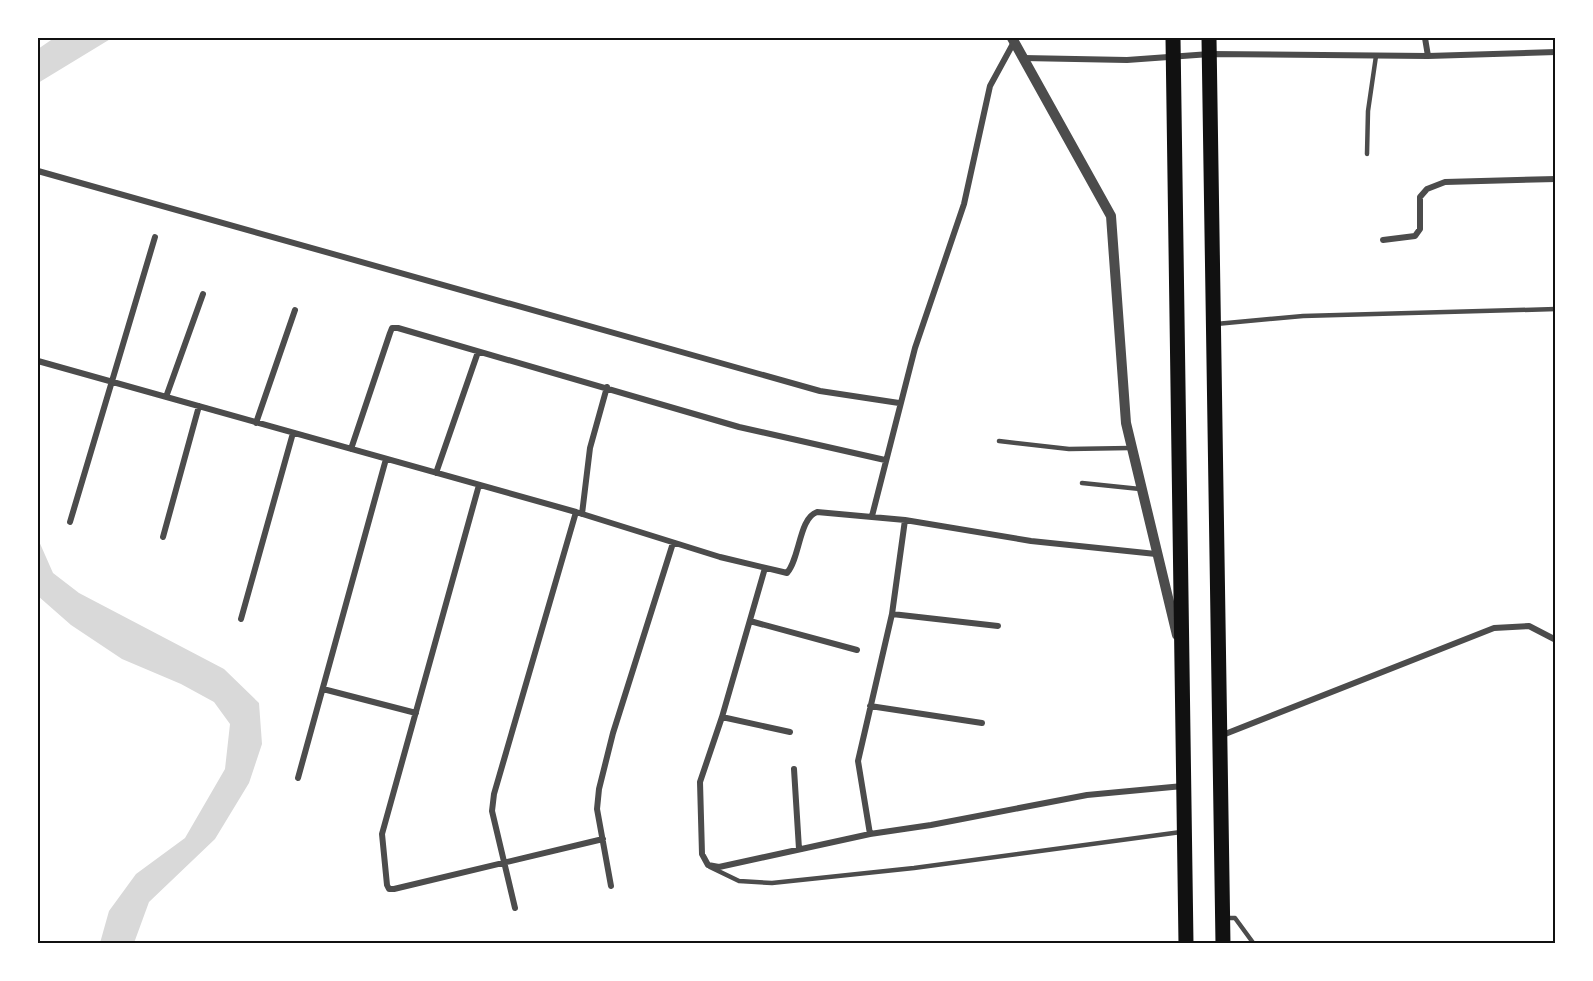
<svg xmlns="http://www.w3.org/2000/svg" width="1593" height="981" font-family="Rubik,sans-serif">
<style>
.water{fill:#d9d9d9}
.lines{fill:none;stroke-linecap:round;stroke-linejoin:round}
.service{stroke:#4c4c4c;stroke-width:4.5}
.minor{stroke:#4c4c4c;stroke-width:6}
.tertiary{stroke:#4c4c4c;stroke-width:10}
.trunk{stroke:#111;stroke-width:15}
.neatline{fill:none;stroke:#111;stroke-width:2}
</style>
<rect width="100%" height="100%" fill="#fff"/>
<path class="water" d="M54 38H112L38 83V49Z
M38 539 53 573 79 593 224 669 259 703 262 744 249 783 215 839 149 902 134 943H100L109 911 136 874 185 838 225 769 230 724 214 702 181 684 122 659 71 625 38 596Z"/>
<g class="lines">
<path class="service" d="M1367 154 1368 111 1376 56
M1216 324 1303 316 1556 309
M999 441 1069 449 1130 448
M1082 483 1140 489
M710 867 739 881 772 883 914 868 1181 832
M1225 918H1235L1254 944"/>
<path class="minor" d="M1425 38 1428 56
M1023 58 1127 60 1210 54 1428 56 1556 52
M38 171 820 391 899 403
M1383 240 1415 236 1420 229V197L1427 189 1445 182 1556 179
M38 361 576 512 720 557 783 572 787 573C800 558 799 518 817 512L905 520 1031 541 1156 554
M166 397 203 294
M256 423 295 310
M351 449 390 333 392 328H398L739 427 885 460
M436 473 478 352
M479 485 382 834 387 885 389 889H394L603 839
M582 514 590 448 607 387
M872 516 915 348 964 204 990 86 1014 42
M70 522 155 237
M163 537 199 406
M765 568 722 717 700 782 702 854 708 865 719 867 870 834 931 825 1087 795 1183 786
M892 614 998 626
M241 619 293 433
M750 621 857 650
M323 689 416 713
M870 706 982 723
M722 717 790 732
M1220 736 1494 628 1529 626 1556 640
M794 769 799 849
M298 778 386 459
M870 834 858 761 892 614 905 520
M611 886 597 809 599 789 613 733 673 543
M515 908 492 811 494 794 576 512"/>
<path class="tertiary" d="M1012 38 1111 216 1126 423 1177 635"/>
<path class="trunk" d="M1173 38 1186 944
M1209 38 1223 944"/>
</g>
<rect width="1593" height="981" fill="none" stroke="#ffffff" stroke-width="78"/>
<rect x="39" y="39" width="1515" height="903" class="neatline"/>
</svg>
